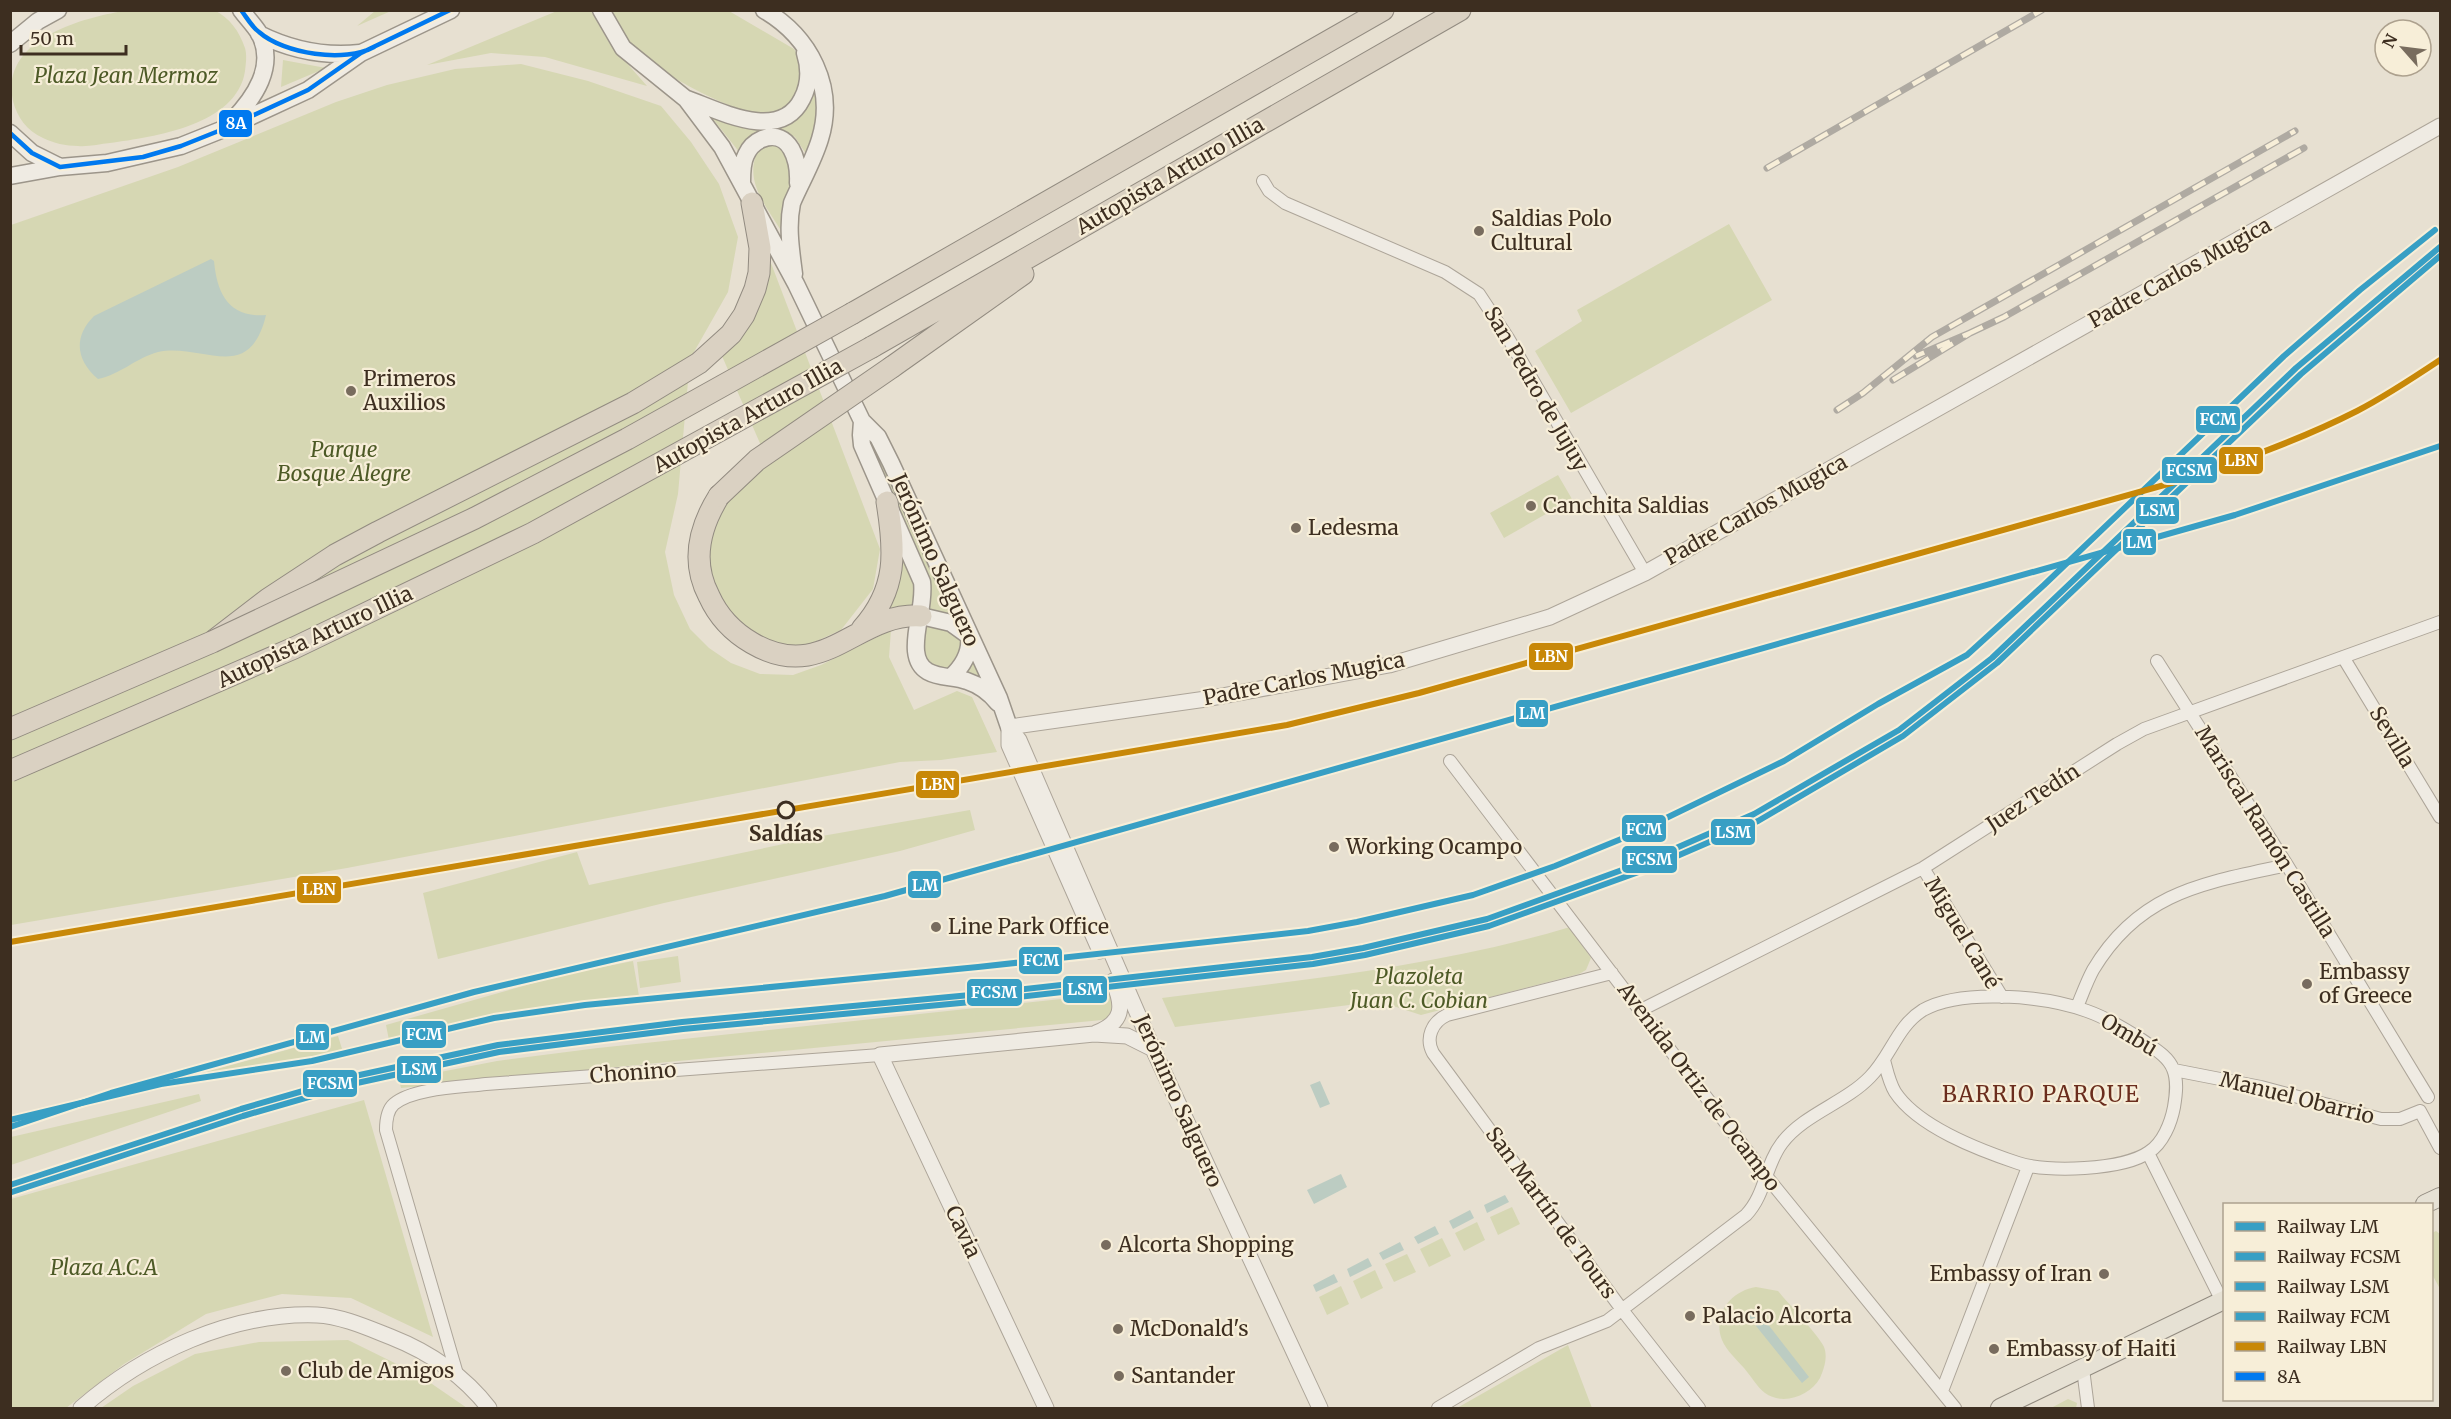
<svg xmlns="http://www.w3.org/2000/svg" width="2451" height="1419" font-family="Merriweather,serif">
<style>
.green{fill:#d6d7b3}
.water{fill:#bcccc2}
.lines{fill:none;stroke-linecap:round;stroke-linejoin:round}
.minor-casing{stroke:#ada599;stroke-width:14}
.tertiary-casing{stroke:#ada599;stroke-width:17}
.secondary-casing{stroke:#9c958a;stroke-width:19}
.primary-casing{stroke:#928b80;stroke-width:20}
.motorway-casing{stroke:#928b80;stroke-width:23}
.minor{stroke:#efebe3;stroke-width:12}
.tertiary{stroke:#efebe3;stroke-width:15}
.secondary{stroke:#efebe3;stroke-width:16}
.primary{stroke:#e6e1d4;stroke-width:18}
.motorway{stroke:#dad1c2;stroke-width:21}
.rail-casing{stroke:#afaaa2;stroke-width:7}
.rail{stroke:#f7eed8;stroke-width:4.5;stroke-dasharray:14;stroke-linecap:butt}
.motorway-bridge-casing{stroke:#928b80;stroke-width:23;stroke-linecap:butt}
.motorway-bridge{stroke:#dad1c2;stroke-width:21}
.bus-1-casing{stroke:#f7eed8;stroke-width:9}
.bus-1{stroke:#0079ef;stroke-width:4.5}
.rail-1-casing{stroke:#f7eed8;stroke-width:10}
.rail-2-casing{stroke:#f7eed8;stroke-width:10}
.rail-3-casing{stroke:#f7eed8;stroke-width:10}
.rail-4-casing{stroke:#f7eed8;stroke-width:10}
.rail-5-casing{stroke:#f7eed8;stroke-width:10}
.rail-1{stroke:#389fc4;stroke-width:6}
.rail-2{stroke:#389fc4;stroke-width:6}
.rail-3{stroke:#389fc4;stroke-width:6}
.rail-4{stroke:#389fc4;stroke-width:6}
.rail-5{stroke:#c88808;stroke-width:6}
.poi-dot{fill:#786c5e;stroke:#f7eed8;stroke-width:2}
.stop-dot{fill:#f7eed8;stroke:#3d2e20;stroke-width:3}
.labels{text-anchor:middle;stroke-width:4.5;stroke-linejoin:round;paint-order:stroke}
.park-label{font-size:21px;font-style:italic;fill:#4d5a26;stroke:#f7eed8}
.street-label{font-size:21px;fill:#3d2e20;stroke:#f7eed8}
.poi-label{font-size:21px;fill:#3d2e20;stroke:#f7eed8;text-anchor:start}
.stop-label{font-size:21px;font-weight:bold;fill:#3d2e20;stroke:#f7eed8}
.neighbourhood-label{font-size:22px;letter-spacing:1.5px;fill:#6b2e1e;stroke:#f7eed8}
.line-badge{stroke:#f7eed8;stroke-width:2}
.badge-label{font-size:16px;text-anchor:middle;font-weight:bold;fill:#fff}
</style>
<rect width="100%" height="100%" fill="#e7e0d1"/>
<path class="green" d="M123 11 214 10C230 18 239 31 245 48 247 55 246 63 245 71 237 125 154 137 110 143 100 144 88 147 78 146 66 146 53 143 43 138 27 131 17 117 13 101 0 40 79 19 123 11Z
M375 11H391L357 26Z
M557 11H591L610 44 647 86 545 57 491 53 427 65Z
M610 11H729L794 49C807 70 801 81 794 102 787 107 777 115 769 115 739 117 656 71 634 50 622 38 617 25 610 11Z
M283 60 326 68 281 87Z
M521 64 588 81 661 106 691 142 719 184 738 237 728 292 690 359 678 494 665 552 674 595 690 629 709 648 731 663 760 674 793 675 821 665 891 630 889 657 914 710 957 691 972 697 997 752 941 760 900 762 347 868 11 925V225L178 167 336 102 387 85 455 69Z
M818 86C820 109 816 133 806 154L795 137 785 132 740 153 709 114C721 119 735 127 749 129 782 133 807 116 818 86Z
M780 144C783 147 787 151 789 155 797 170 783 211 780 229 764 203 742 178 760 147Z
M1729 224 1772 300 1571 413 1535 351 1582 321 1577 310Z
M766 250 880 549 873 589 841 630 801 648 767 645 724 609 706 561 713 528 730 497 769 464 722 356Z
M862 421 999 698 924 668 921 617 863 629 892 574Z
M1558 475 1572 499 1504 538 1490 513Z
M970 810 975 830 900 851 664 903 438 959 423 893 577 852 589 885 822 836Z
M1570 927 1591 958 1586 970 1579 974 1421 1015 1390 1005 1376 1007 1373 1002 1175 1027 1162 998C1299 980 1437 967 1570 927Z
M678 956 681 982 640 988 637 962Z
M633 961 639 996 389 1040 386 1025 562 975Z
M1109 994 1115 1005 1109 1018 1102 1020 401 1088 399 1080 497 1061 598 1048Z
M338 1036 343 1052 287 1067 173 1086 165 1083Z
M199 1094 201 1101 11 1165V1137Z
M364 1100 433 1337 351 1298 282 1294 206 1314 124 1364 66 1408H11V1199Z
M1512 1207 1520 1224 1498 1235 1490 1217Z
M1477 1222 1485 1240 1464 1251 1455 1233Z
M2436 1231 2440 1234V1289L2432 1274V1233Z
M1442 1238 1451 1256 1429 1267 1420 1249Z
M1407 1254 1416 1272 1394 1282 1385 1264Z
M1375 1270 1383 1288 1361 1299 1353 1281Z
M1341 1286 1349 1304 1327 1315 1319 1297Z
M1756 1287 1778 1291C1787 1302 1820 1337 1824 1347 1828 1357 1824 1369 1820 1378 1810 1396 1783 1406 1765 1393 1757 1387 1751 1376 1744 1368 1737 1360 1726 1350 1722 1340 1712 1314 1731 1291 1756 1287Z
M348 1340 419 1375 467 1408H101L133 1386 195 1354 259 1342Z
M1568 1345 1592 1408H1457Z
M2068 1399 2077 1403 2076 1408H2051Z"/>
<path class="water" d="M211 259 214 261C217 294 229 318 266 315 249 386 202 342 158 352 136 358 121 374 98 379 76 360 73 337 94 316Z
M1320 1081 1330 1104 1320 1108 1310 1085Z
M1341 1174 1347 1187 1314 1204 1307 1190Z
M1505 1195 1509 1202 1487 1213 1484 1205Z
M1470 1210 1474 1218 1453 1229 1449 1221Z
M1435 1226 1439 1234 1418 1244 1414 1237Z
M1400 1242 1404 1250 1383 1260 1379 1253Z
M1368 1258 1372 1266 1350 1277 1347 1269Z
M1334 1274 1338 1282 1316 1292 1313 1285Z
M1756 1309 1809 1377 1802 1383 1748 1316Z"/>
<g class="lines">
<defs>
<path id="minor" d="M1263 181 1269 191 1285 203 1445 272 1479 294 1508 338 1645 573
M2343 657 2440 817
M2157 661 2287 865 2428 1097
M1450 761 1767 1177 1955 1408
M1923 868 2002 997
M1612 973 1447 1015C1432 1022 1425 1038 1433 1053L1623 1311 1699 1408
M2077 1007C2082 995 2087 981 2093 970 2140 891 2205 883 2287 865
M1641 1010 1923 868 2117 744 2144 729 2440 622
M2174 1070 2261 1087 2381 1119H2400L2420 1111
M2420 1111 2440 1148
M2148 1153 2222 1301
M2083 1369 2088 1408
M457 1374 386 1130C386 1121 387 1110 394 1104 413 1088 462 1087 486 1084L880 1055
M1942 1391 2028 1167
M1438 1408 1539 1348 1607 1321 1746 1215C1766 1194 1765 1165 1782 1143 1804 1114 1845 1103 1870 1077 1891 1056 1897 1026 1923 1010 1962 988 2046 996 2087 1011 2107 1018 2125 1029 2142 1040 2153 1048 2168 1056 2173 1069 2178 1081 2176 1095 2174 1107 2171 1123 2163 1143 2149 1152 2124 1170 2046 1173 2018 1163 1979 1150 1918 1127 1895 1092 1889 1082 1887 1071 1884 1060"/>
<path id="tertiary" d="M1009 727 1206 699 1389 665 1550 617 1645 573 2440 126
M1009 727 1019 740 1153 1049 1320 1408
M1009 727V745L1100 951
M1096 1033C1124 1022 1124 1006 1113 981
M81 1408C144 1353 232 1312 317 1315 341 1316 368 1328 391 1337 429 1352 464 1376 489 1408
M1046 1408 880 1055 1094 1034 1127 1036 1153 1049"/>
<path id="secondary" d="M601 10 623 48 686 99 722 147 796 284 862 421 878 437 891 463 999 698 1009 727
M764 10C810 37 836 87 820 139 813 162 801 182 792 203 787 227 791 250 794 274
M259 34C291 50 324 57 360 53
M10 44 38 21 58 10
M687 99C720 111 780 143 802 99 810 84 810 69 805 53
M232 121C254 98 277 66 259 33 254 25 247 18 241 10
M10 133 32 153 60 167
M10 176 60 167 107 163 181 146 226 128 308 90 361 53 451 10
M742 182C742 173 742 163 746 155 749 148 755 142 762 139 791 128 799 162 798 183
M862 421 861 435 862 445 922 582C925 605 914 628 916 651 919 681 948 674 967 681 979 685 990 693 998 703
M921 616 951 623 969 636C971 653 963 666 951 677"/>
<path id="primary" d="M2425 1204 2440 1197
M2000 1408 2224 1300"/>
<path id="motorway" d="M853 313 1383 10
M872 347 1460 10
M892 367 1023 274
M719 496C699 528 691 562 709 596 718 616 733 632 752 643 824 685 856 612 921 616
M862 629C898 589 895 551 887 502
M10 729 212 642 268 599 335 555 378 532 633 403 699 363 731 334 744 315 755 289 759 273 760 248 752 203"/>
</defs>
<use href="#minor" class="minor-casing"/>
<use href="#tertiary" class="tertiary-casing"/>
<use href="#secondary" class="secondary-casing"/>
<use href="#primary" class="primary-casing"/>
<use href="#motorway" class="motorway-casing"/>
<use href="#minor" class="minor"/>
<use href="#tertiary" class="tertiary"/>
<use href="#secondary" class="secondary"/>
<use href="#primary" class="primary"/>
<use href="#motorway" class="motorway"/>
<defs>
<path id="rail" d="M1767 168 2042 10
M1970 333 2004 317 2304 148
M1893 380 1970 333 1916 356
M1837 410 1863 393 1932 337 2295 131"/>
</defs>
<use href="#rail" class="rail-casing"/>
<use href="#rail" class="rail"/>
<defs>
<path id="motorway-bridge" d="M719 496 757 460 892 367
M212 642 475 518 627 439 853 313
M10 771 294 648 533 533 872 347"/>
</defs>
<use href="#motorway-bridge" class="motorway-bridge-casing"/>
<use href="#motorway-bridge" class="motorway-bridge"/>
<defs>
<path id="bus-1" d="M241 10C247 18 252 27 259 32 284 54 345 63 374 47
M10 133 32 153 60 167 143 157 181 146 226 128 308 90 361 53 450 10"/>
</defs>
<use href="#bus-1" class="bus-1-casing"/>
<use href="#bus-1" class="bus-1"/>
<defs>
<path id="rail-1" d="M10 1127 111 1093 474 992 885 896 2235 515 2440 446"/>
<path id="rail-2" d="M10 1185 241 1109 355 1076 498 1045 682 1022 981 994 1312 957 1363 948 1487 919 1644 862 1754 814 1899 730 1992 658 2296 368 2440 247"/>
<path id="rail-3" d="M12 1192 243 1116 357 1083 499 1052 683 1029 982 1001 1313 964 1365 955 1489 926 1647 869 1758 821 1903 736 1997 663 2301 374 2440 256"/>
<path id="rail-4" d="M10 1120 161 1084 312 1061 494 1018 585 1005 978 967 1308 931 1357 922 1473 895 1555 866 1631 835 1784 761 1878 704 1967 655 2044 585 2284 356 2360 290 2435 230"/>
<path id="rail-5" d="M10 942 1287 725 1419 693 2193 477C2249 458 2304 438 2357 411 2386 396 2413 378 2440 360"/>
</defs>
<use href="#rail-1" class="rail-1-casing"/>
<use href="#rail-2" class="rail-2-casing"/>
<use href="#rail-3" class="rail-3-casing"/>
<use href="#rail-4" class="rail-4-casing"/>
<use href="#rail-5" class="rail-5-casing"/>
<use href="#rail-1" class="rail-1"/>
<use href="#rail-2" class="rail-2"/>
<use href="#rail-3" class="rail-3"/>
<use href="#rail-4" class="rail-4"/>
<use href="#rail-5" class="rail-5"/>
</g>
<g class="poi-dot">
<circle cx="1479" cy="231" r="6"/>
<circle cx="351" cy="391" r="6"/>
<circle cx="1531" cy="506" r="6"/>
<circle cx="1296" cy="528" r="6"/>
<circle cx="1334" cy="847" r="6"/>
<circle cx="936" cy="927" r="6"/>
<circle cx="2307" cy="984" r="6"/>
<circle cx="1106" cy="1245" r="6"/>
<circle cx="2104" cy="1274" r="6"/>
<circle cx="1690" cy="1316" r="6"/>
<circle cx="1118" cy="1329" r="6"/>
<circle cx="1994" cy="1349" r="6"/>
<circle cx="286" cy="1371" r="6"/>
<circle cx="1119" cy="1376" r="6"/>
</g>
<circle class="stop-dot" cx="786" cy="810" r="8"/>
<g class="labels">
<g class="park-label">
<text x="126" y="83">Plaza Jean Mermoz</text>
<text x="344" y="457">Parque<tspan x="344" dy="24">Bosque Alegre</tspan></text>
<text x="1419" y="984">Plazoleta<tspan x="1419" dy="24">Juan C. Cobian</tspan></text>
<text x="104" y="1275">Plaza A.C.A</text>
</g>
<g class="street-label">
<text transform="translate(1170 176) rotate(-30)" y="7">Autopista Arturo Illia</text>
<text transform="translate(2180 273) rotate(-29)" y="7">Padre Carlos Mugica</text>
<text transform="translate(1536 389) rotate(60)" y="7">San Pedro de Jujuy</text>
<text transform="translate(748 416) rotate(-29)" y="7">Autopista Arturo Illia</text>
<text transform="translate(1756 510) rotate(-29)" y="7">Padre Carlos Mugica</text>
<text transform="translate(935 560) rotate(66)" y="7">Jerónimo Salguero</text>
<text transform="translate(315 637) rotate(-25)" y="7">Autopista Arturo Illia</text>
<text transform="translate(1304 679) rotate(-11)" y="7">Padre Carlos Mugica</text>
<text transform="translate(2392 737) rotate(59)" y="7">Sevilla</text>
<text transform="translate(2033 798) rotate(-33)" y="7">Juez Tedín</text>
<text transform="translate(2265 832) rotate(58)" y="7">Mariscal Ramón Castilla</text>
<text transform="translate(1962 933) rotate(59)" y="7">Miguel Cané</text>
<text transform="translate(2129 1035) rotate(31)" y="7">Ombú</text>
<text transform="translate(633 1073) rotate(-4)" y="7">Chonino</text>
<text transform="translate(1699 1087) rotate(53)" y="7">Avenida Ortiz de Ocampo</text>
<text transform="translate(2297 1098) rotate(14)" y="7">Manuel Obarrio</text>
<text transform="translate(1178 1101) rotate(66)" y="7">Jerónimo Salguero</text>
<text transform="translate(1551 1213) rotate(54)" y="7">San Martín de Tours</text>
<text transform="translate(963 1232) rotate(65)" y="7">Cavia</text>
</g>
<g class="poi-label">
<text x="1491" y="226">Saldias Polo<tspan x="1491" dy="24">Cultural</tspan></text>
<text x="363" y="386">Primeros<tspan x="363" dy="24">Auxilios</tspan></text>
<text x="1543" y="513">Canchita Saldias</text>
<text x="1308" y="535">Ledesma</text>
<text x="1346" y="854">Working Ocampo</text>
<text x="948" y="934">Line Park Office</text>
<text x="2319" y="979">Embassy<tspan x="2319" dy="24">of Greece</tspan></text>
<text x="1118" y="1252">Alcorta Shopping</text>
<text x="2092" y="1281" text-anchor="end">Embassy of Iran</text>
<text x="1702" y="1323">Palacio Alcorta</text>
<text x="1130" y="1336">McDonald's</text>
<text x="2006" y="1356">Embassy of Haiti</text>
<text x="298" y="1378">Club de Amigos</text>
<text x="1131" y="1383">Santander</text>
</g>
<g class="stop-label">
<text x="786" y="841">Saldías</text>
</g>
<g class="neighbourhood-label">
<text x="2041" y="1102">BARRIO PARQUE</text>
</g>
</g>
<g class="line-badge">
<rect x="218" y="109" width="35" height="29" rx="6" fill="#0079ef"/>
<rect x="2195" y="405" width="46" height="29" rx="6" fill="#389fc4"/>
<rect x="2218" y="446" width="46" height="29" rx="6" fill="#c88808"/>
<rect x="2161" y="456" width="57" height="28" rx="6" fill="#389fc4"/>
<rect x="2135" y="496" width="45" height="29" rx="6" fill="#389fc4"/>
<rect x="2122" y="528" width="35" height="28" rx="6" fill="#389fc4"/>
<rect x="1528" y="642" width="46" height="29" rx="6" fill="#c88808"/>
<rect x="1515" y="699" width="34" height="29" rx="6" fill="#389fc4"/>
<rect x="915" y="770" width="45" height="29" rx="6" fill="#c88808"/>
<rect x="1621" y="814" width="46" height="29" rx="6" fill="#389fc4"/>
<rect x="1710" y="818" width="46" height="28" rx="6" fill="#389fc4"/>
<rect x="1621" y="845" width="57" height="29" rx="6" fill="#389fc4"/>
<rect x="907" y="870" width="35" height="29" rx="6" fill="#389fc4"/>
<rect x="296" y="875" width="46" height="29" rx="6" fill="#c88808"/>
<rect x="1018" y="946" width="45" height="29" rx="6" fill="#389fc4"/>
<rect x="1062" y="975" width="46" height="29" rx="6" fill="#389fc4"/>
<rect x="966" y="978" width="57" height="29" rx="6" fill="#389fc4"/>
<rect x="401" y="1020" width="46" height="29" rx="6" fill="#389fc4"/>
<rect x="295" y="1023" width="35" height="28" rx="6" fill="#389fc4"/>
<rect x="396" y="1055" width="46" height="29" rx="6" fill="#389fc4"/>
<rect x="302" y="1069" width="56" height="29" rx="6" fill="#389fc4"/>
</g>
<g class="badge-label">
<text x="236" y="129">8A</text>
<text x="2218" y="425">FCM</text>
<text x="2241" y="466">LBN</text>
<text x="2189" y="476">FCSM</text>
<text x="2157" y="516">LSM</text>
<text x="2139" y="548">LM</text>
<text x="1551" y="662">LBN</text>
<text x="1532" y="719">LM</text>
<text x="938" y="790">LBN</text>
<text x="1644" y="835">FCM</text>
<text x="1733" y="838">LSM</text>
<text x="1649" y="865">FCSM</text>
<text x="925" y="891">LM</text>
<text x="319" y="895">LBN</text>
<text x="1041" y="966">FCM</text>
<text x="1085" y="995">LSM</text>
<text x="994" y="998">FCSM</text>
<text x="424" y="1040">FCM</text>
<text x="312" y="1043">LM</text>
<text x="419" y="1075">LSM</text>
<text x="330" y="1089">FCSM</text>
</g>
<rect width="2451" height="1419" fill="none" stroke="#3d2e20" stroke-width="24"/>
<rect x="2223" y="1203" width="210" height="198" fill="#f7eed8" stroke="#ada18e" stroke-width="1.5"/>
<rect x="2235" y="1222" width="30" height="9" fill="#389fc4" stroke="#ada18e" stroke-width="1.5"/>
<text x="2277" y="1233" font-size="18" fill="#3d2e20">Railway LM</text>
<rect x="2235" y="1252" width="30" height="9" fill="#389fc4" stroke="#ada18e" stroke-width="1.5"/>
<text x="2277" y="1263" font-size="18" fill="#3d2e20">Railway FCSM</text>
<rect x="2235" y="1282" width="30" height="9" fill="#389fc4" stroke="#ada18e" stroke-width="1.5"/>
<text x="2277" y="1293" font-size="18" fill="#3d2e20">Railway LSM</text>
<rect x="2235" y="1312" width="30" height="9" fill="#389fc4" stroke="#ada18e" stroke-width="1.5"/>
<text x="2277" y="1323" font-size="18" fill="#3d2e20">Railway FCM</text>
<rect x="2235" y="1342" width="30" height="9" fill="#c88808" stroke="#ada18e" stroke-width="1.5"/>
<text x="2277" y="1353" font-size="18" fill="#3d2e20">Railway LBN</text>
<rect x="2235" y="1372" width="30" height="9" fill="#0079ef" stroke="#ada18e" stroke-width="1.5"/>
<text x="2277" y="1383" font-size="18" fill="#3d2e20">8A</text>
<g transform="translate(2403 48) rotate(298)"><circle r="28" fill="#f7eed8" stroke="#ada18e" stroke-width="1.5"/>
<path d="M0-4.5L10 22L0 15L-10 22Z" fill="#786c5e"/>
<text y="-9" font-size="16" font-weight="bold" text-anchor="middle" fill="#3d2e20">N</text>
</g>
<path d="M21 45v9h105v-9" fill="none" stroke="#3d2e20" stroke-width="3"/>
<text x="30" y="45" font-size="18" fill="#3d2e20" stroke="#f7eed8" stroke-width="4.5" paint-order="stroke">50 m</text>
</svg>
